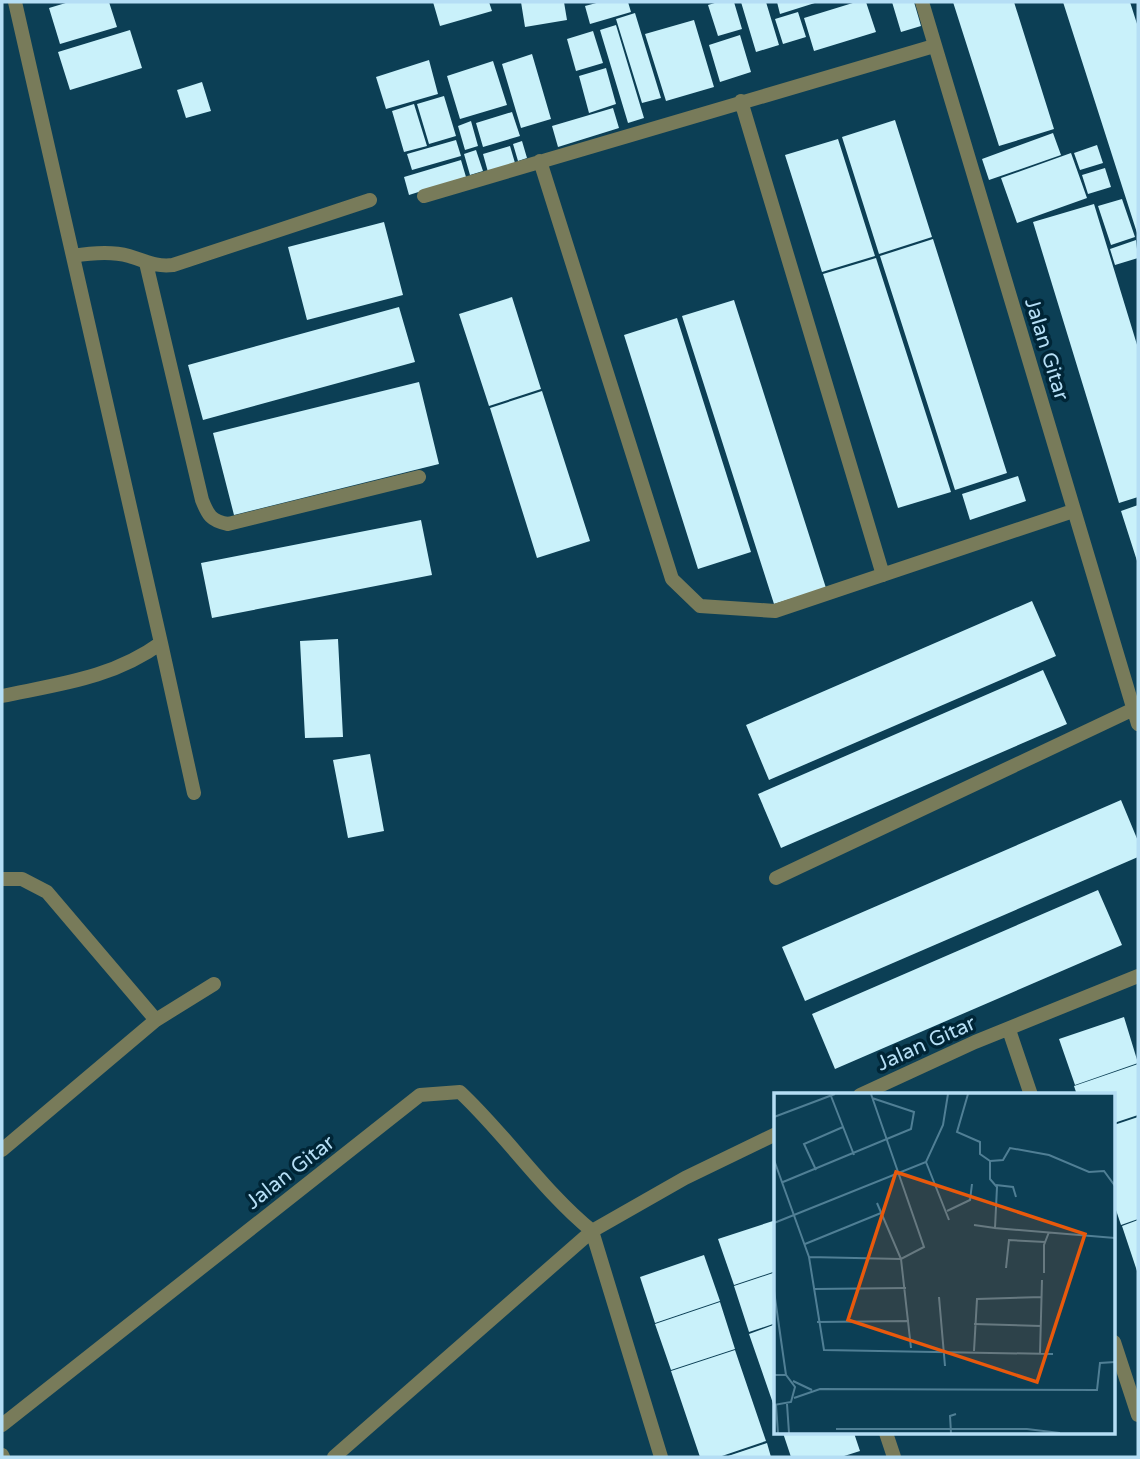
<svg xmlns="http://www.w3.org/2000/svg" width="1140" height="1459" font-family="'Varela Round',sans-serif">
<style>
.building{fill:#c9f1fa}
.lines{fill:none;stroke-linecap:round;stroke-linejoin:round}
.street{stroke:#787b5a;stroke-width:14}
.labels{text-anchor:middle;stroke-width:7;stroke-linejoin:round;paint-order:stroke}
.street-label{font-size:21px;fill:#b5def5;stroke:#002536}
.inset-road{fill:none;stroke:#507f95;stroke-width:2}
.view{fill:#e8590c;fill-opacity:0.15;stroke:#e8590c;stroke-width:3.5}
.inset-edge{fill:none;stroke:#b5def5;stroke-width:3.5}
</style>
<rect width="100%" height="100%" fill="#0c3f55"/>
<path class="building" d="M69 2H109L117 27 60 44 49 8Z
M433 2H489L492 11 440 26Z
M521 2H564L567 20 525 27Z
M600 2H628L631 12 590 24 585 6Z
M718 2H734L742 29 718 36 708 5Z
M741 2H766L779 45 756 52Z
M777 2H818L780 14Z
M856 2H866L876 32 814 51 804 18Z
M892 2H914L921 26 901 32Z
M953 2H1014L1054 129 999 146Z
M1063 2H1130L1138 27V236Z
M798 12 806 37 783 44 775 19Z
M635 13 661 98 642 103 616 19Z
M694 20 714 87 666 101 645 34Z
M616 25 644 118 628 123 600 30Z
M130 30 142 68 70 90 58 52Z
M593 31 603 63 576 71 567 39Z
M740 35 751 72 720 82 709 45Z
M532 54 551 119 521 128 502 64Z
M429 60 438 94 386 109 376 77Z
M493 61 507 105 460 119 447 76Z
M606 68 616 104 589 113 579 76Z
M202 82 211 111 186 118 177 90Z
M444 96 456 136 429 144 417 104Z
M414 104 427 146 404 152 392 111Z
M613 108 619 128 558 147 552 126Z
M512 112 520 136 483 147 476 123Z
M895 120 932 237 879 254 842 137Z
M471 121 478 146 465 150 458 126Z
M1053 133 1061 155 989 180 982 159Z
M838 139 875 256 822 272 785 155Z
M456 140 461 156 412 170 407 154Z
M522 141 527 158 518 161 513 144Z
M1097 145 1103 163 1080 170 1074 153Z
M510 146 515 163 488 172 483 154Z
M476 150 483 171 470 175 464 154Z
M1071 153 1087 198 1017 223 1001 178Z
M461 160 466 177 409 195 404 177Z
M1105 168 1111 187 1088 194 1082 175Z
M1122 199 1135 237 1111 245 1098 206Z
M1094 204 1138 348V497L1119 503 1033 222Z
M384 222 403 295 307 320 288 247Z
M933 239 1007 473 955 490 880 256Z
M1136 240 1138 258 1115 265 1110 249Z
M876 258 951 492 898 508 823 274Z
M512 297 541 389 489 406 459 314Z
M734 300 826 588 774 604 682 316Z
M399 307 415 362 203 420 188 365Z
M677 318 751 552 698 569 624 335Z
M419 382 439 464 234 515 213 433Z
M542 391 590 541 537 558 490 408Z
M1018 476 1026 501 970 520 962 494Z
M1138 505V564L1121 511Z
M421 520 432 575 212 618 201 563Z
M1032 601 1056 656 769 780 746 725Z
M338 639 343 737 305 738 300 641Z
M1043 670 1067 724 781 848 758 794Z
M370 754 384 831 348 838 333 760Z
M1121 800 1138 841V857L805 1001 782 947Z
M1098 890 1122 945 835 1069 812 1014Z
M1124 1017 1138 1063 1075 1085 1059 1039Z
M1138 1064V1115L1114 1123V1095H1077L1074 1086Z
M1138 1117V1219L1121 1225 1114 1204V1125Z
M776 1220V1271L734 1285 718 1239Z
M1138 1220V1274L1122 1226Z
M704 1255 720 1301 655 1323 640 1277Z
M776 1272V1323L749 1332 734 1286Z
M720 1302 735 1349 671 1370 655 1324Z
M776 1324V1412L749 1334Z
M735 1350 766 1441 719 1457H700L671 1371Z
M783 1433H854L860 1451 841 1457H791Z
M767 1443 771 1457H725Z"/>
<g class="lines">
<path class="street" d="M922 2 1138 724
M741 101 883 575
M540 161 672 579 700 606 775 611 1073 511
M424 196 934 46
M73 256C91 253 111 251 129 256 146 261 155 267 173 265L370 200
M146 263 202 500C208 515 211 521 228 524L419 477
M161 643 194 793
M2 696C59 684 113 678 161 643L15 2
M776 878 1138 707
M2 879H22L47 892 156 1020
M1009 1030 1031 1095
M860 1095 975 1042 1138 976
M2 1150 156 1020 214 984
M1114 1342 1138 1415
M2 1425 420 1095 460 1092C507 1136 542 1190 592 1231L661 1457
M886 1433 894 1457
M2 1455 3 1457
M334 1457 592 1231 685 1178 776 1134"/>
</g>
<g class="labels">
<g class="street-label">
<text transform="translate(1047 349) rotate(73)" y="7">Jalan Gitar</text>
<text transform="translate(926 1043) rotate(-24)" y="7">Jalan Gitar</text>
<text transform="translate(290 1172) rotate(-38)" y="7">Jalan Gitar</text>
</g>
</g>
<g transform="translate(774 1093)">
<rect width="341" height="341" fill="#0c3f55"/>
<path class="inset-road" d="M194 1 183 39 206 49V61L216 68V86L223 94 221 135 341 145M57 3 80 62M0 24 61 1M0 67 35 164 50 257 279 261M216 68 229 67 236 55 275 62 315 79 330 78 341 93M152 69 175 127M42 77 30 51 69 34M9 89 137 36 140 19 98 5M222 92 239 94 242 104M103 110 127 166 137 255M173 118 196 107 198 91M0 130 152 69 169 32 174 1M200 132 221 135M31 151 107 120M35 164 127 166 150 154 97 1M232 175 235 147 271 149M270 180V152L275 139M40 196 132 195M0 198 12 282M165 204 171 273M43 229 135 228M200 231 267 233M200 258 203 206 268 204M266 260 268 187M0 282H12L21 294 17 309 0 312M19 288 38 297M20 305 46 296 323 297 326 270 341 269M13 311 15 340M2 312 4 340M62 336H253L286 340M177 340 176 323 182 321"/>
<path class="view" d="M122 79 311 141 263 289 74 227Z"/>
<rect width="341" height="341" class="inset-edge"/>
</g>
<rect width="1140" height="1459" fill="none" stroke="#b5def5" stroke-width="7"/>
</svg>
